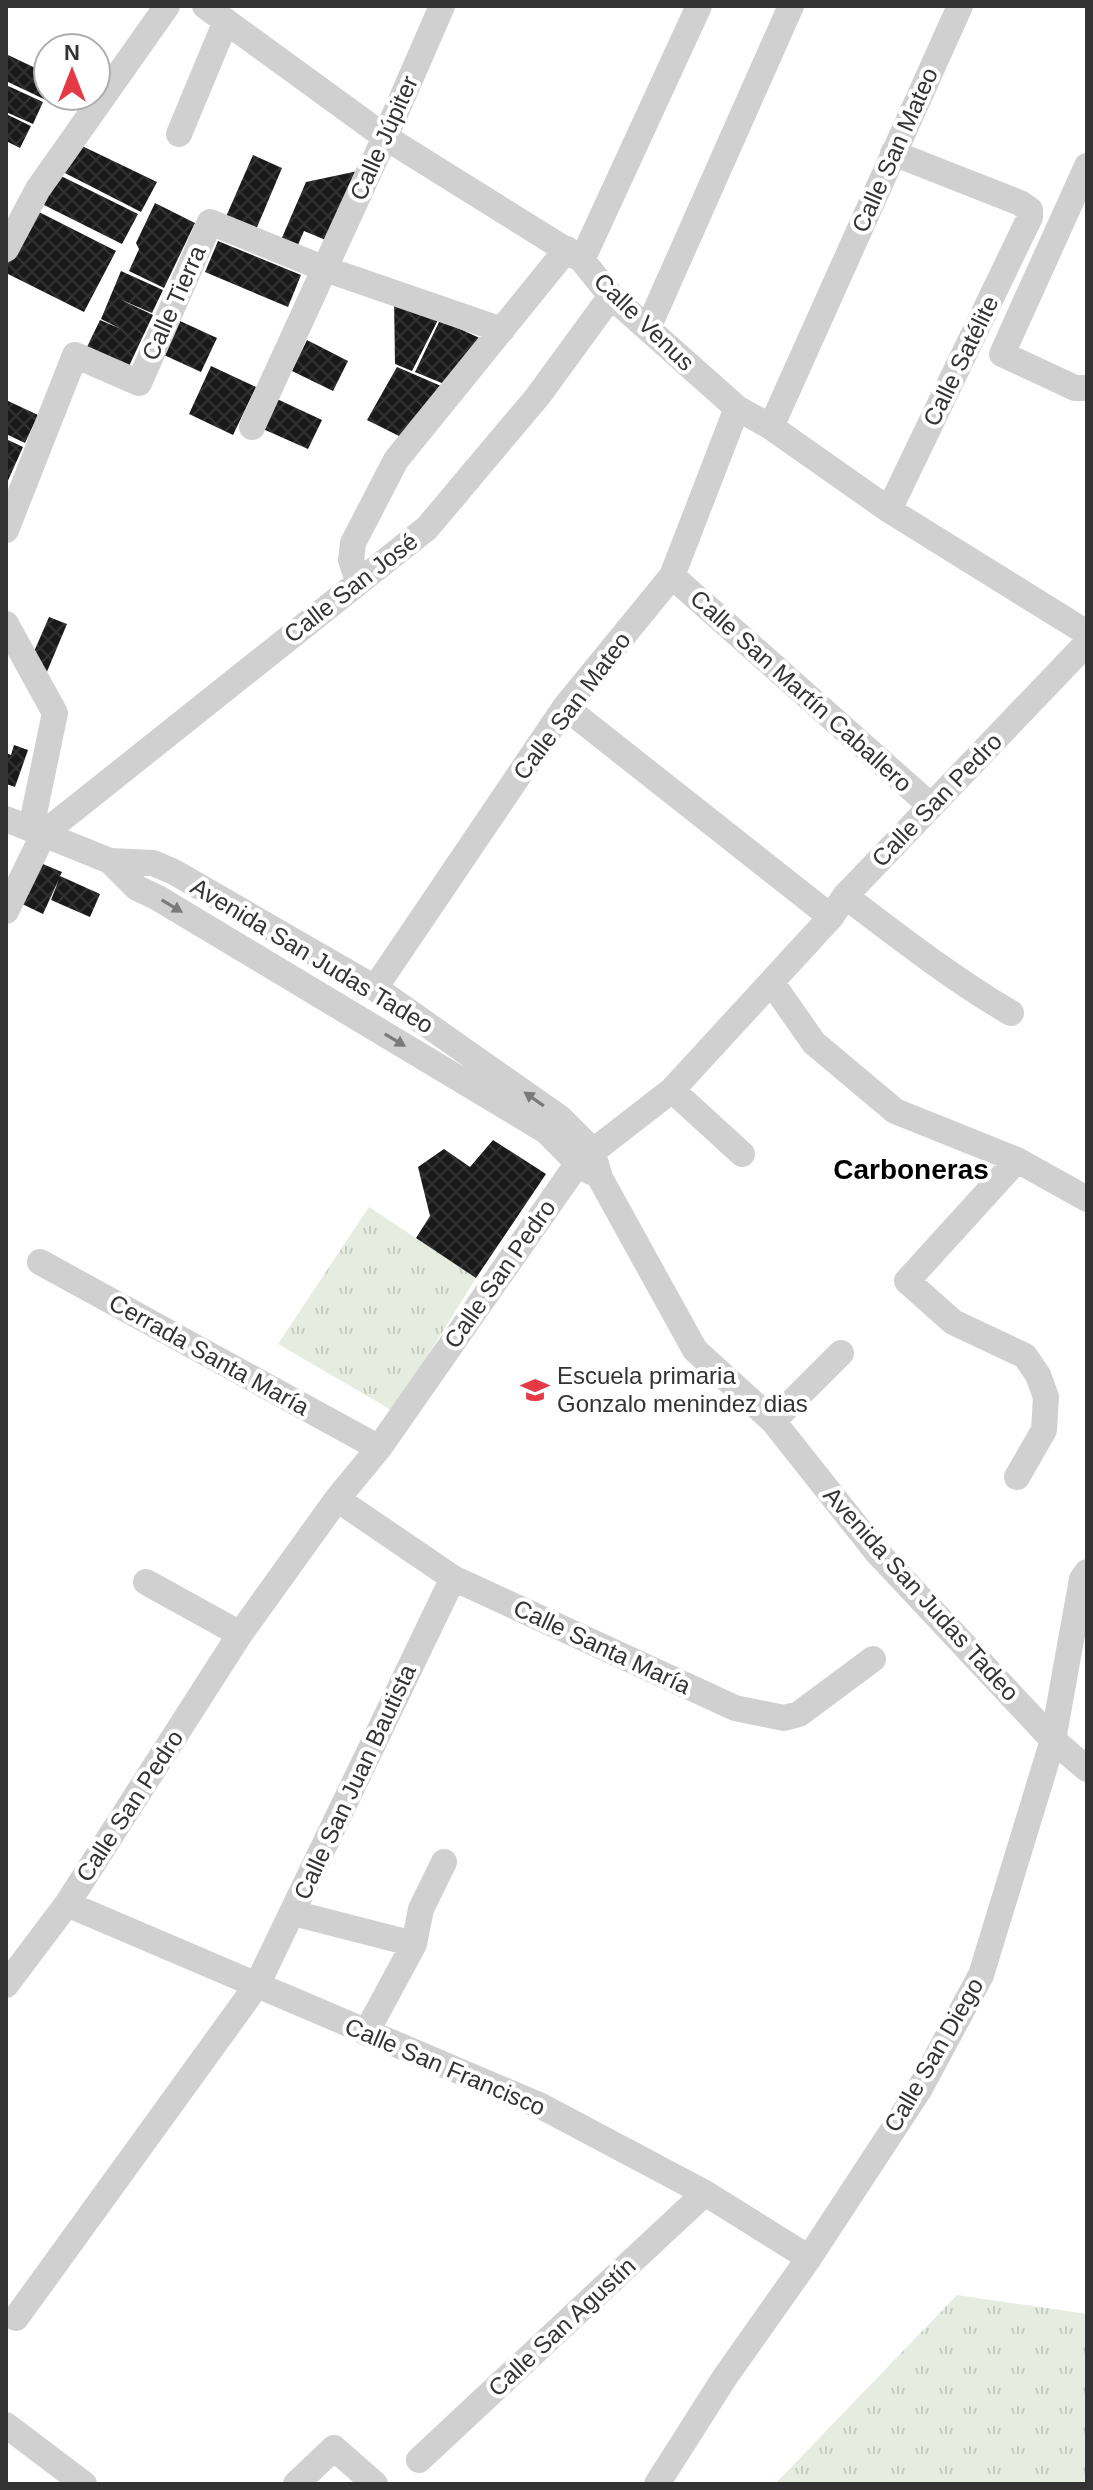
<svg xmlns="http://www.w3.org/2000/svg" width="1093" height="2490" font-family="Arial,sans-serif">
<style>
.grass{fill:url(#grass-tufts)}
.building{fill:url(#building-cross-hatch)}
.lines{fill:none;stroke-linecap:round;stroke-linejoin:round}
.minor{stroke:#d0d0d0;stroke-width:26}
.oneway{fill:#7a7a7a}
.labels{text-anchor:middle;stroke-width:8;stroke-linejoin:round;paint-order:stroke}
.street-label{font-size:24px;fill:#333;stroke:#fff}
.poi-label{font-size:24px;fill:#333;stroke:#fff;text-anchor:start}
.quarter-label{font-size:28px;font-weight:bold;fill:#000;stroke:#fff}
</style>
<defs>
<pattern id="grass-tufts" width="24" height="20" patternUnits="userSpaceOnUse" patternTransform="scale(2)"><rect width="24" height="20" fill="#e6ecdf"/><path d="M3 7l-1-3M5 7V3M7 7l1-3M15 17l-1-3M17 17v-4M19 17l1-3" fill="none" stroke="#c6cbc0"/></pattern>
<pattern id="building-cross-hatch" width="8" height="8" patternUnits="userSpaceOnUse" patternTransform="scale(2)"><rect width="8" height="8" fill="#1a1a1a"/><path d="M0 0l8 8M0 8l8-8" fill="none" stroke="#333"/></pattern>
</defs>
<rect width="100%" height="100%" fill="#fff"/>
<path class="grass" d="M369 1207 476 1278 393 1411 278 1344Z
M957 2295 1087 2314V2484H775Z"/>
<path class="building" d="M8 55 48 74V96H51L48 101 6 81Z
M6 85 43 102 33 124 6 112Z
M6 114 31 126 20 148 6 141Z
M80 145 157 182 141 212 61 171Z
M253 155 282 168 255 232 225 219Z
M358 171 328 241 304 231 297 247 281 240 306 182Z
M57 174 138 214 122 244 42 204Z
M155 203 195 223 164 288 129 271 139 249 136 243Z
M35 210 116 251 84 312 6 273V267Z
M218 241 301 275 288 307 205 272Z
M121 271 163 290 152 313 119 299 153 315 129 366 87 347 100 320 121 329 101 319Z
M394 299 438 320 412 371 395 364Z
M440 320 484 340 449 386 415 372Z
M180 321 217 338 201 372 164 355Z
M307 340 348 361 333 391 292 371Z
M211 366 256 387 233 435 189 414Z
M397 367 448 389 403 438 367 420Z
M277 399 322 420 308 449 263 429Z
M6 400 38 415 25 443 6 434Z
M6 439 23 447 6 485Z
M49 617 67 624 46 674 33 654Z
M14 745 28 750 15 787 6 784V753L11 755Z
M38 862 62 872 60 876 100 894 90 917 51 900 59 879 43 914 20 903Z
M493 1140 546 1174 476 1278 416 1238 430 1216 418 1167 444 1149 470 1167Z"/>
<g class="lines">
<path class="minor" d="M205 6 385 137 582 260 611 296 737 408 771 427 889 510 1087 633
M179 134 226 21
M1087 166 1002 354 1075 388H1087
M6 249 38 189 167 6
M582 260 699 6
M648 328 791 6
M252 427 385 137 442 6
M771 427 960 6
M889 510 1030 217V210L1020 203 893 153
M6 530 75 355 139 383 210 222 325 269 502 330
M672 576 931 806
M358 581 351 560 353 543 396 460 567 249
M6 624 55 713 31 828
M565 707 831 917
M6 819 110 861 153 863 174 872 375 988 560 1118 592 1150 600 1178 695 1350 773 1421 876 1551 1053 1740 1087 1769
M110 861 137 888 158 898 546 1131 578 1163 591 1172
M845 896C899 937 953 979 1011 1013
M6 911 44 833 427 528 538 396 611 296
M772 983 814 1043 895 1111 1017 1160 1087 1199
M375 988 565 707 672 576 737 408
M672 1090 742 1154
M1017 1160 907 1281 953 1322 1025 1356 1038 1375 1046 1397 1044 1430 1017 1477
M40 1262 379 1448
M773 1421 841 1353
M337 1499 453 1578 735 1708 784 1718 799 1714 873 1659
M146 1582 240 1634
M67 1904 541 2106 705 2193 809 2258
M293 1913 414 1944
M6 1985 67 1904 240 1634 337 1499 379 1448 578 1163 672 1090 831 917 845 896 1087 643
M366 2033 414 1944 421 1909 444 1862
M16 2318 257 1985 453 1578
M6 2425 84 2484
M419 2460 705 2193
M296 2484 334 2448 375 2484
M657 2484 725 2377 809 2258 919 2090 981 1975 1053 1740 1082 1579 1087 1572"/>
</g>
<defs><path id="oneway-solid" d="M-6-.8H1V-3.2L6.5 0L1 3.2V.8H-6Z" transform="scale(2)"/></defs>
<g class="oneway">
<use href="#oneway-solid" transform="translate(172 906) rotate(31)"/>
<use href="#oneway-solid" transform="translate(395 1040) rotate(31)"/>
<use href="#oneway-solid" transform="translate(534 1099) rotate(-145)"/>
</g>
<defs>
<symbol id="school-bare" viewBox="-9 -9 18 18"><path d="M0-5L7-2L0 1L-7-2ZM-4 1L0 2.5L4 1V4Q0 6-4 4Z" fill="#e63946" stroke="#fff" stroke-width="2.5" paint-order="stroke"/></symbol>
</defs>
<g fill-rule="evenodd">
<use href="#school-bare" x="515" y="1370" width="40" height="40"/>
</g>
<g class="labels">
<g class="street-label">
<text transform="translate(384 138) rotate(-66)" y="8">Calle Júpiter</text>
<text transform="translate(895 150) rotate(-66)" y="8">Calle San Mateo</text>
<text transform="translate(174 303) rotate(-66)" y="8">Calle Tierra</text>
<text transform="translate(644 322) rotate(44)" y="8">Calle Venus</text>
<text transform="translate(961 361) rotate(-64)" y="8">Calle Satélite</text>
<text transform="translate(351 588) rotate(-38)" y="8">Calle San José</text>
<text transform="translate(801 691) rotate(42)" y="8">Calle San Martín Caballero</text>
<text transform="translate(572 706) rotate(-53)" y="8">Calle San Mateo</text>
<text transform="translate(937 800) rotate(-46)" y="8">Calle San Pedro</text>
<text transform="translate(312 956) rotate(31)" y="8">Avenida San Judas Tadeo</text>
<text transform="translate(500 1274) rotate(-55)" y="8">Calle San Pedro</text>
<text transform="translate(209 1355) rotate(29)" y="8">Cerrada Santa María</text>
<text transform="translate(921 1594) rotate(48)" y="8">Avenida San Judas Tadeo</text>
<text transform="translate(602 1647) rotate(25)" y="8">Calle Santa María</text>
<text transform="translate(355 1782) rotate(-65)" y="8">Calle San Juan Bautista</text>
<text transform="translate(130 1806) rotate(-57)" y="8">Calle San Pedro</text>
<text transform="translate(934 2055) rotate(-60)" y="8">Calle San Diego</text>
<text transform="translate(445 2067) rotate(23)" y="8">Calle San Francisco</text>
<text transform="translate(562 2327) rotate(-43)" y="8">Calle San Agustín</text>
</g>
<g class="poi-label">
<text x="557" y="1384">Escuela primaria<tspan x="557" dy="28">Gonzalo menindez dias</tspan></text>
</g>
<g class="quarter-label">
<text x="911" y="1179">Carboneras</text>
</g>
</g>
<rect width="1093" height="2490" fill="none" stroke="#333333" stroke-width="16"/>
<g transform="translate(72 72)"><circle r="38" fill="#ffffff" stroke="#adadad" stroke-width="2"/>
<path d="M0-6L14 30L0 20L-14 30Z" fill="#e63946"/>
<text y="-12" font-size="22" font-weight="bold" text-anchor="middle" fill="#333333">N</text>
</g>
</svg>
